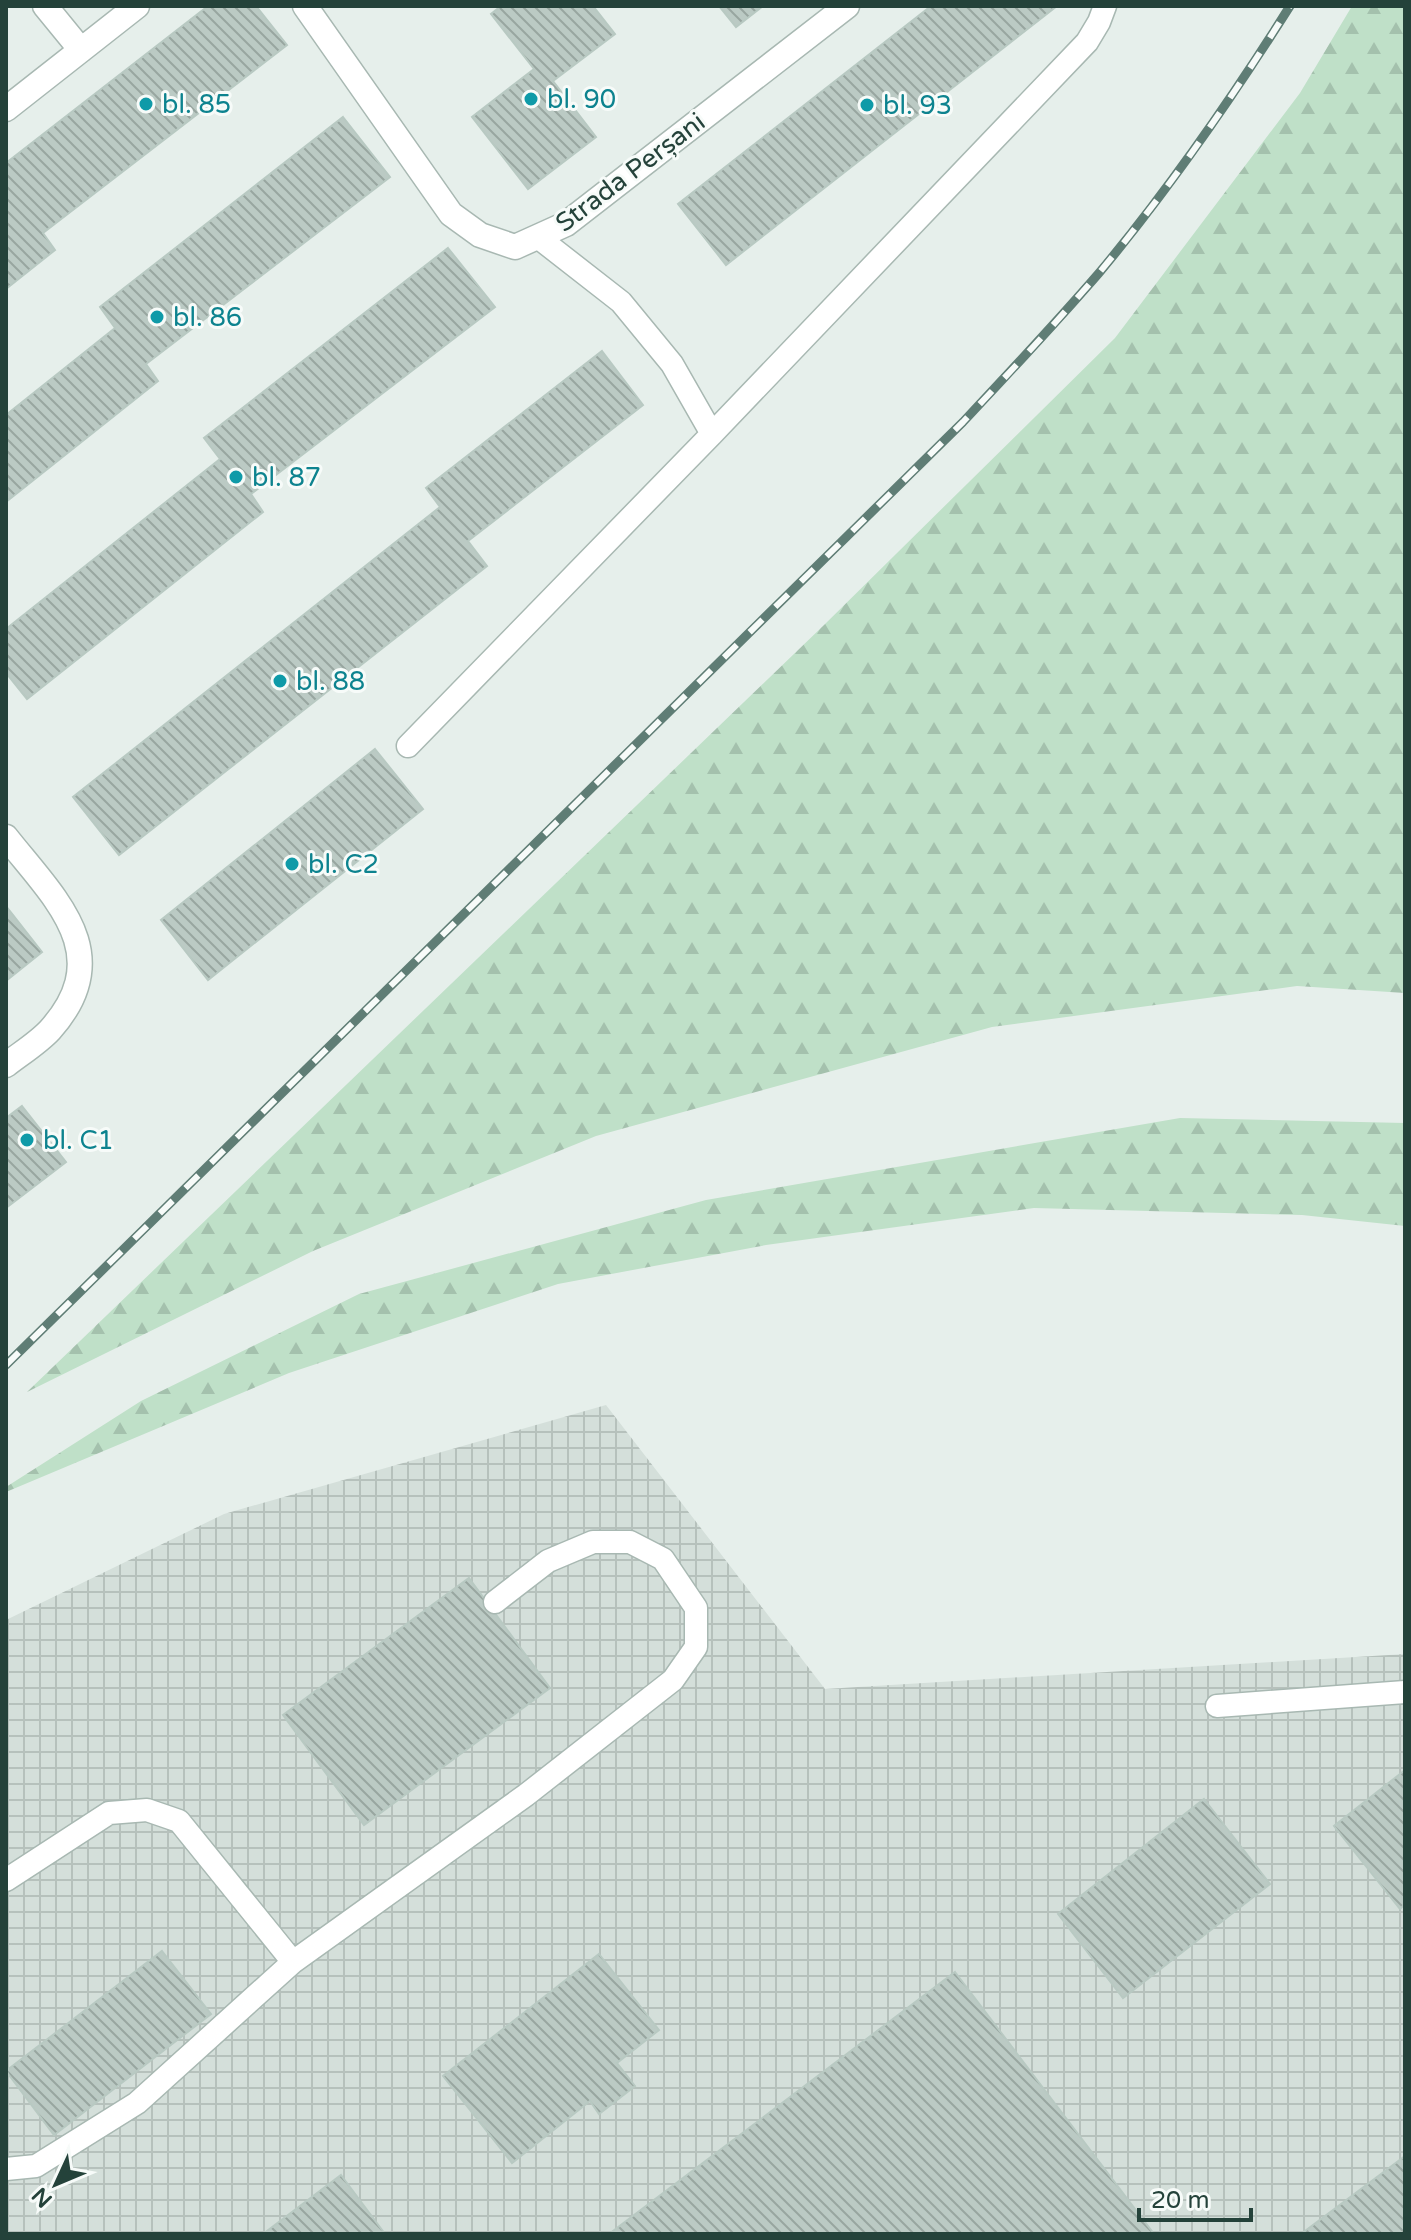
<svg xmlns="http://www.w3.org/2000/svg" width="1411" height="2240" font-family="'Varela Round',sans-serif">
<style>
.industrial{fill:url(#industrial-grid)}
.forest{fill:url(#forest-firs)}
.building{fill:url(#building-back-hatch);stroke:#b8c9c2;stroke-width:2}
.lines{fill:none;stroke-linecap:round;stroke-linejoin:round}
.service-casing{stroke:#a8b8b2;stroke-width:25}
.minor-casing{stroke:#a8b8b2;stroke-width:27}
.service{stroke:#fff;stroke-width:22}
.minor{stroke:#fff;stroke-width:24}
.rail-casing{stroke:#5f7d75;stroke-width:9}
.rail{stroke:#f7fbf9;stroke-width:6;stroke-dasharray:18;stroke-linecap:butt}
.culture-dot{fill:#0f9aa8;stroke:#f7fbf9;stroke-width:3}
.labels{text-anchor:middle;stroke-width:6;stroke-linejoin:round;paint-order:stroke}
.culture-label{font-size:26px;fill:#0d838f;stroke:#f7fbf9;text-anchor:start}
.street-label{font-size:26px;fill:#24423a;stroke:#f7fbf9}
</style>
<defs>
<pattern id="industrial-grid" width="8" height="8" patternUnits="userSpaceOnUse" patternTransform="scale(2)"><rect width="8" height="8" fill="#d4dfda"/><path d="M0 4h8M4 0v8" fill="none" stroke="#b6c1bc"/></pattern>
<pattern id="forest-firs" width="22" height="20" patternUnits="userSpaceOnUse" patternTransform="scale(2)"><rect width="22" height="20" fill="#bfe0c8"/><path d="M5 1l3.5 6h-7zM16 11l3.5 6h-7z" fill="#a4c1ad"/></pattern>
<pattern id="building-back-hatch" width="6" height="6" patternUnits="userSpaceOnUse" patternTransform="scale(2)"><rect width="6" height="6" fill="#bbcac4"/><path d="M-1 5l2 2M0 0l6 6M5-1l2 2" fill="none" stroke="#98a6a0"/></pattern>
</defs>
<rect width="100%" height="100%" fill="#e6efeb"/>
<path class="industrial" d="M606 1405 825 1689 1405 1654V2234H6V1620L224 1514Z"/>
<path class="forest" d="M1352 6H1405V993L1297 986 992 1027 596 1136 313 1251 27 1392 823 626 1115 338 1300 93Z
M1180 1118 1405 1123V1226L1302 1215 1034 1208 766 1245 558 1284 289 1373 6 1492V1487L141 1401 359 1294 706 1200Z"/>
<path class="building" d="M208 6H256L287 45 43 233 55 250 6 289V163Z
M501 6H593L615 34 553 81 596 137 528 189 472 117 534 69 491 14Z
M719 6H763L736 27Z
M931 6H1057L726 265 678 204Z
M343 117 390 177 146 364 158 381 6 502V415L115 328 100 307Z
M448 248 495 307 251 494 263 512 27 699 6 673V629L220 459 204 438Z
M602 351 643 405 468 541 487 566 119 855 73 797 440 507 426 488Z
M375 749 423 809 208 980 161 920Z
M6 906 42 952 6 981Z
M22 1106 66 1162 6 1208V1118Z
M469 1578 550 1688 364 1825 283 1715Z
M1405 1770V1904L1400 1909 1334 1826Z
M1204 1799 1270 1884 1123 1998 1058 1914Z
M162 1951 211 2014 54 2135 6 2071Z
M599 1954 659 2030 617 2063 635 2086 599 2114 590 2101 512 2163 443 2076Z
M955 1972 1154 2234H609Z
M1405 2156V2234H1301Z
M341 2175 385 2234H263Z"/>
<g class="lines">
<defs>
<path id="service" d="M539 238 621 302 672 364 712 434
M408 746 712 434 1087 42 1099 22 1105 6
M1217 1706 1405 1692
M6 1880 109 1813 147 1810 179 1821 293 1962
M6 2169 36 2166 137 2103 293 1962 526 1795 673 1680 696 1647V1608L663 1559 630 1542H593L548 1561 495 1602"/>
<path id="minor" d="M45 6 81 50
M305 6 451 214 480 235 515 247 566 224 847 6
M6 109 137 6
M6 837C55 899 118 954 50 1030 38 1043 20 1054 6 1065"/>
</defs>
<use href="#service" class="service-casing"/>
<use href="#minor" class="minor-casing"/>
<use href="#service" class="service"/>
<use href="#minor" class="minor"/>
<defs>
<path id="rail" d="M6 1365 963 422C1009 373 1055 324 1099 273 1169 189 1232 98 1290 6"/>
</defs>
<use href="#rail" class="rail-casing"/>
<use href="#rail" class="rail"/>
</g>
<g class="culture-dot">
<circle cx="531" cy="99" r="8"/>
<circle cx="146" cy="104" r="8"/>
<circle cx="867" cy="105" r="8"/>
<circle cx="157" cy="317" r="8"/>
<circle cx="236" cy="477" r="8"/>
<circle cx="280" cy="681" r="8"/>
<circle cx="292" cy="864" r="8"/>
<circle cx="27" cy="1140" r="8"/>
</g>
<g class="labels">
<g class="culture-label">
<text x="547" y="108">bl. 90</text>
<text x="162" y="113">bl. 85</text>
<text x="883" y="114">bl. 93</text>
<text x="173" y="326">bl. 86</text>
<text x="252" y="486">bl. 87</text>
<text x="296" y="690">bl. 88</text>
<text x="308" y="873">bl. C2</text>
<text x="43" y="1149">bl. C1</text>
</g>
<g class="street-label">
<text transform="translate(630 172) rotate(-37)" y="9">Strada Perșani</text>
</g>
</g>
<rect width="1411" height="2240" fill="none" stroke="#24423a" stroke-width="16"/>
<g transform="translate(56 2184) rotate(226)" stroke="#f7fbf9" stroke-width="6" paint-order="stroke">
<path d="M0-6L14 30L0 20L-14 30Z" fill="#24423a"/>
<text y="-12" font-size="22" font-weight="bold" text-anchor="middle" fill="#24423a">N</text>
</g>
<path d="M1139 2208v12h112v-12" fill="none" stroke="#24423a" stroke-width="4"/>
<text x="1151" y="2208" font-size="24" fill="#24423a" stroke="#f7fbf9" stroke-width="6" paint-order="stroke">20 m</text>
</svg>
